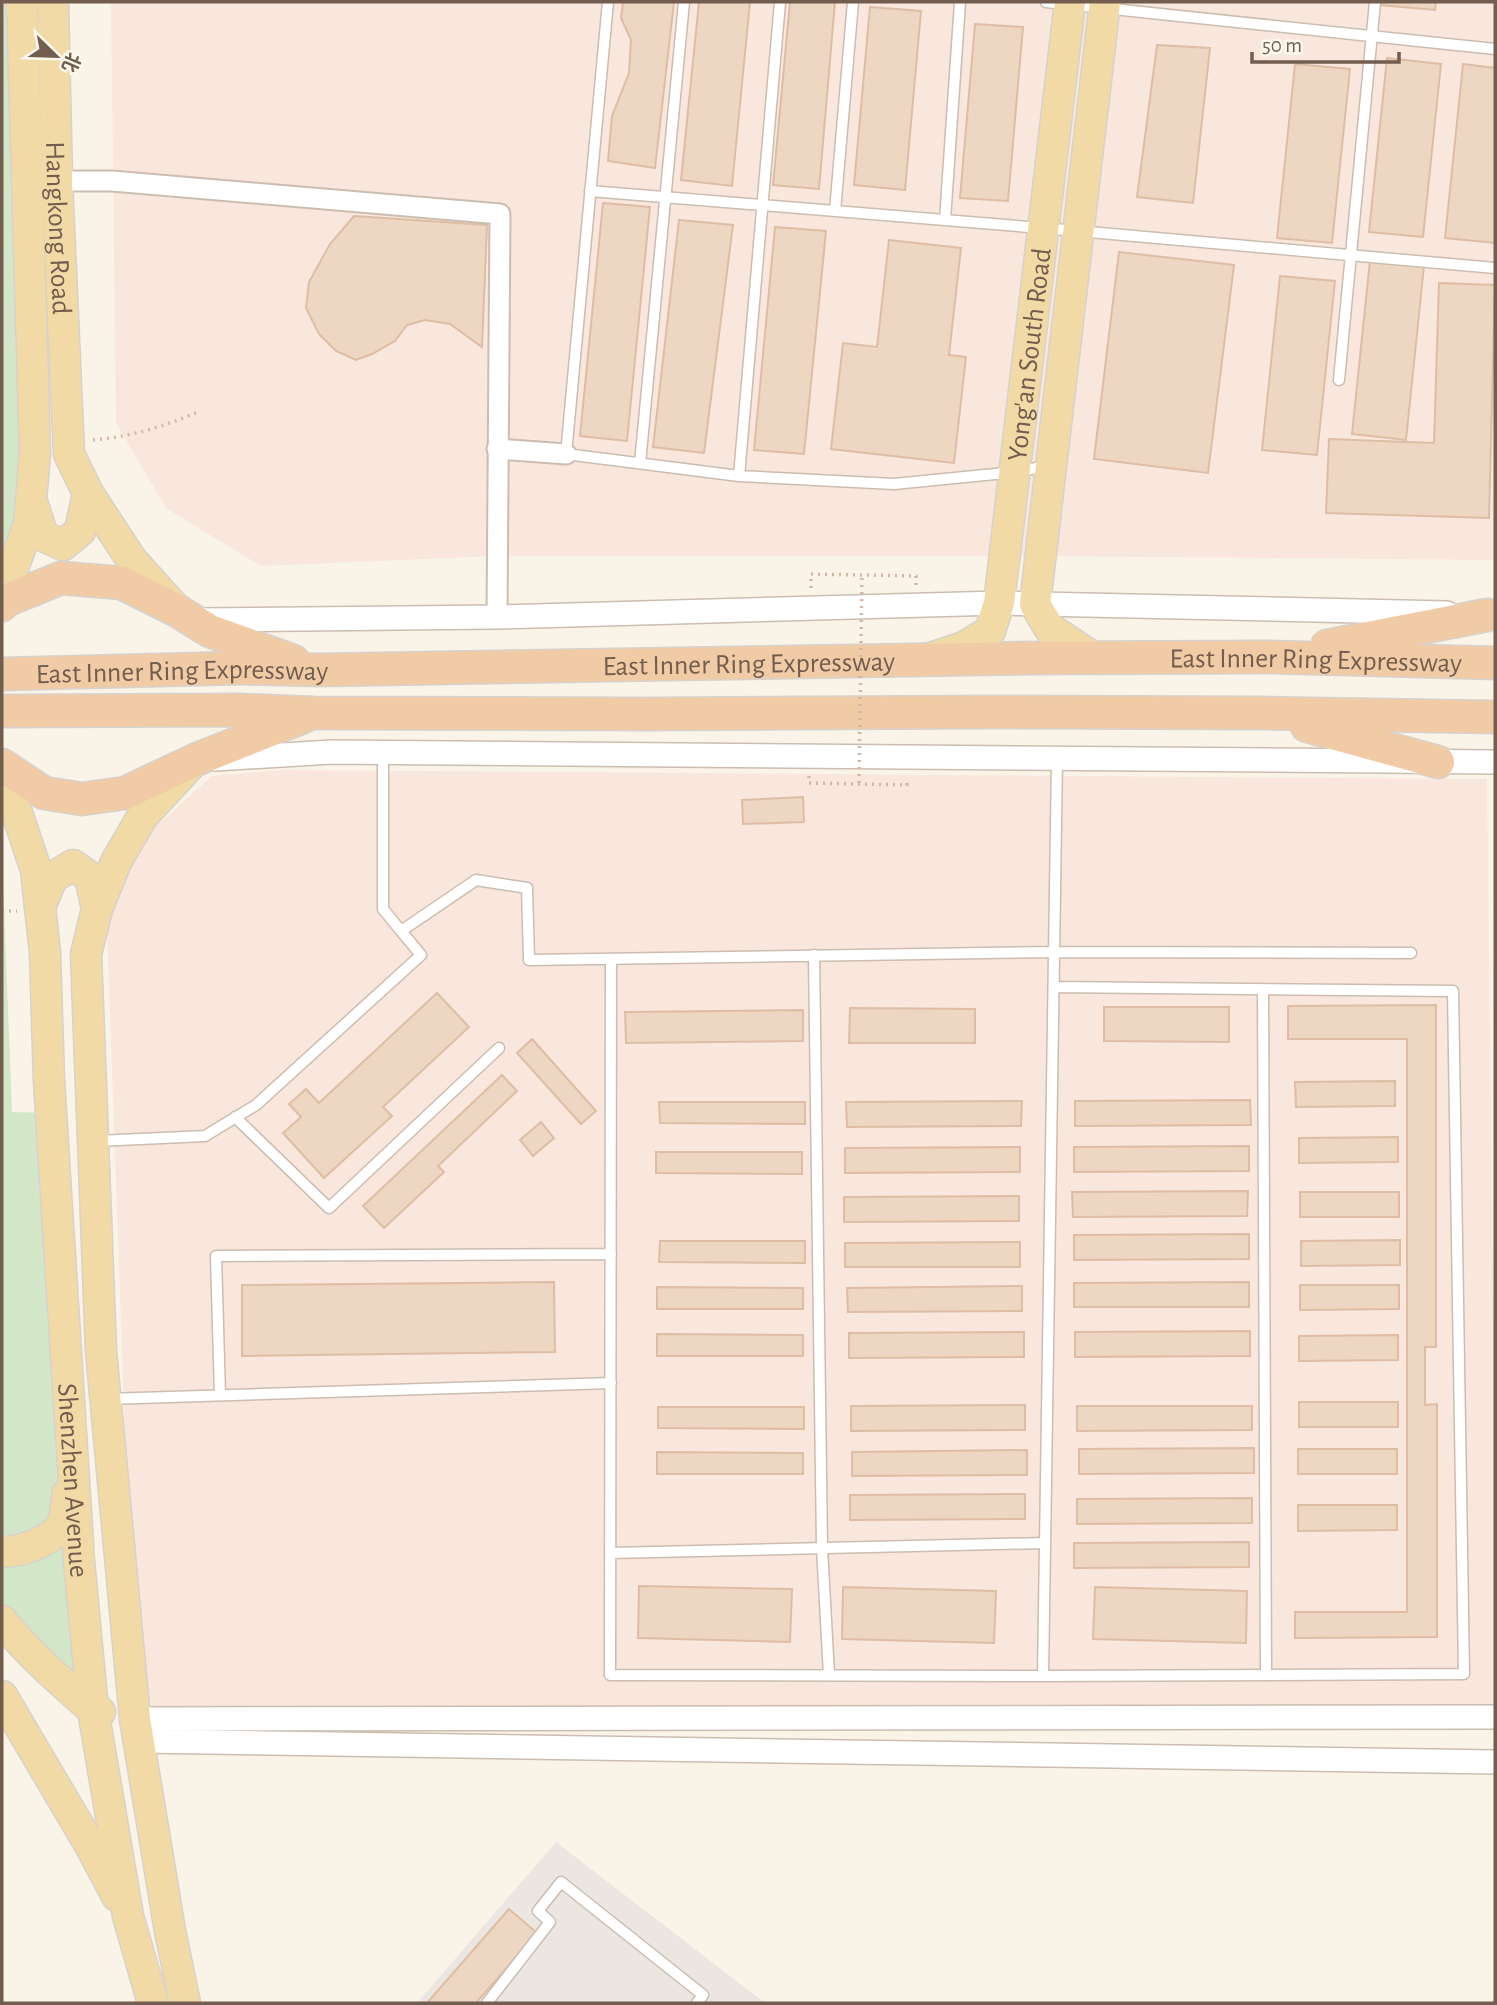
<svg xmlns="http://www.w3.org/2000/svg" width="1497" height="2005" font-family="'Alegreya Sans','Noto Sans SC',sans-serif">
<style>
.commercial{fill:#f9e7dd}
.industrial{fill:#ebe6e1}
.green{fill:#d3e7c8}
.building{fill:#edd6c2;stroke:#debda4;stroke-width:2}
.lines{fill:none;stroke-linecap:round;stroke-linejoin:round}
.service-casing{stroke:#cbbdaf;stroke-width:13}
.minor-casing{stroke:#cbbdaf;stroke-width:23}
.tertiary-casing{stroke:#cbbdaf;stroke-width:26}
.primary-casing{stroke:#d8d2cd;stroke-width:33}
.trunk-casing{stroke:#d8d2cd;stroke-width:35}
.path{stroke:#d2b9a5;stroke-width:3.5;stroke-dasharray:2 5;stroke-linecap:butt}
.service{stroke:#fff;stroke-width:10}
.minor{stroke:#fff;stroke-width:19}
.tertiary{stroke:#fff;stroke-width:23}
.primary{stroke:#f2daa7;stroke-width:30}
.trunk{stroke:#f0cba6;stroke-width:32}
.path-bridge{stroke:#d2b9a5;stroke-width:3.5;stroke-dasharray:2 5;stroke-linecap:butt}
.labels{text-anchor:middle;stroke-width:5;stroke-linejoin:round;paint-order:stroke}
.street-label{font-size:28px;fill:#725d4e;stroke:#fdf8ee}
</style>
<rect width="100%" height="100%" fill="#faf4e8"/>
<path class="commercial" d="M111 2H1495V560L1040 556H496L261 566 166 508 116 423Z
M279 770 1487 779 1495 1438V1715L135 1719 106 901 144 837 212 776Z"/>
<path class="industrial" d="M556 1842 765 2003H417Z"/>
<path class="green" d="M2 2H22L35 453 2 595Z
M2 856 12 1112 51 1113 93 1710 2 1621Z"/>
<path class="building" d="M623 2H674L655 168 608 161 612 116 629 73 631 40 621 18Z
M699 2H750L732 186 681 180Z
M790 2H835L819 189 773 185Z
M1381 2H1436L1435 10 1380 5Z
M870 7 921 11 905 190 854 185Z
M975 24 1023 27 1008 201 960 198Z
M1157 45 1210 48 1193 203 1137 197Z
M1387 58 1441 64 1423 237 1369 232Z
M1295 64 1350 69 1332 243 1277 238Z
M1463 64 1495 68V243L1445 238Z
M603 203 650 207 627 441 580 436Z
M354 216 487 225 482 347 450 324 425 320 407 325 395 341 372 354 356 360 336 351 319 334 306 308 309 282 330 244Z
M679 220 733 225 704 453 653 447Z
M775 227 826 231 804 454 754 450Z
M889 240 961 248 949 355 966 357 954 463 831 449 843 343 877 347Z
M1119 252 1234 265 1208 473 1094 459Z
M1370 260 1424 266 1406 440 1352 434Z
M1280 276 1335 281 1317 455 1262 450Z
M1439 283 1495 285 1489 518 1326 513 1329 439 1434 443Z
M803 797 804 822 743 824 742 800Z
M437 993 469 1027 383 1107 392 1116 324 1178 283 1133 301 1117 289 1104 306 1089 319 1103Z
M1436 1005V1347H1425V1405L1437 1404V1637L1295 1638V1612H1407V1039H1288V1006Z
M1104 1007H1229V1042L1104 1041Z
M850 1008 975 1009V1043H849Z
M803 1010V1041L626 1043 625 1012Z
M532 1039 596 1111 581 1124 517 1053Z
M502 1075 517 1091 438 1166 444 1172 384 1228 363 1206Z
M1395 1081V1106L1296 1107 1295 1082Z
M1250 1100 1251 1125 1075 1126V1101Z
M1022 1101 1021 1126 847 1127 846 1102Z
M659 1102H805V1124L660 1123Z
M541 1122 554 1138 533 1156 520 1140Z
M1398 1137V1162L1299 1163V1138Z
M1249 1146V1171L1074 1172V1147Z
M1020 1147V1172L845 1173V1148Z
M656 1152H802V1174L656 1173Z
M1248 1191 1247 1216 1073 1217 1072 1192Z
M1300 1192H1399V1217H1300Z
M1019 1196V1221L844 1222V1197Z
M1249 1234V1259L1074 1260V1235Z
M1400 1240V1265L1301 1266V1241Z
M660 1241H805V1263L659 1262Z
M1020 1242V1267H845V1243Z
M554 1282 555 1352 242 1356V1285Z
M1249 1282V1307H1074V1283Z
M1300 1285H1399V1309L1300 1310Z
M1022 1286V1311L848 1312 847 1288Z
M657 1287 803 1288V1309H657Z
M1250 1331V1356L1075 1357V1332Z
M1024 1332V1357L849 1358V1333Z
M657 1334 803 1335V1356H657Z
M1398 1335V1360L1299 1361V1336Z
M1299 1402H1398V1427H1299Z
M1025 1405V1430L851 1431V1406Z
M1077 1406H1252V1430L1077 1431Z
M658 1407H804V1429L658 1428Z
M1254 1448V1473L1079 1474V1449Z
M1298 1449H1397V1474H1298Z
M1027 1450V1475L852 1476V1452Z
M657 1452 803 1453V1474H657Z
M1025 1494V1519L850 1520V1495Z
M1252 1498V1523L1077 1524V1499Z
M1298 1505H1397V1530L1298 1531Z
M1249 1542V1567L1074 1568V1543Z
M639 1586 792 1589 790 1642 638 1638Z
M843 1587 996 1591 994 1643 842 1639Z
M1095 1587 1247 1591 1246 1643 1093 1639Z
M509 1909 537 1933 476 2003H427Z"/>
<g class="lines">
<defs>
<path id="service" d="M608 2 566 454 739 476 894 484 1015 472 1047 466
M1046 2 1495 49
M590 191 1078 231 1495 268
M835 211 853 2
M945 220 960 2
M1339 380 1375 2
M640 463 684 2
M739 476 780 2
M383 752V909L401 931
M814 955 822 1548 829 1675
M611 959 610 1675 1043 1676 1464 1674 1453 991 1054 987
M1263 989 1266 1675
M235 1117 329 1208 499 1048
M97 1141 205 1136 256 1105 421 955 401 931 476 880 527 888 529 960 1054 952 1411 953
M220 1395 216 1256 611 1254
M107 1399 611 1383
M610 1553 1045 1543
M1043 1676 1057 759
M487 2003 550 1922 538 1911 561 1882 703 1995 697 2003"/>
<path id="minor" d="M57 181H112L500 214 497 617
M497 449 566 454"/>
<path id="tertiary" d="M197 620 497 617 999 603 1447 613
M215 759 332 752 1495 762
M135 1719 1495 1717
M140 1741 1495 1762"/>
<g id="primary">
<path id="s1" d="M53 2 57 181 69 454 88 493 131 559 174 607"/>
<path d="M32 502 43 536 63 545 80 531 88 493"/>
<path d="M2 595 6 588 29 524 35 453 22 2"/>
<path id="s2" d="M931 658 964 647 990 631 999 603 1070 2"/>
<path d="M1094 658 1049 628 1035 604 1105 2"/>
<path id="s3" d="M2 778 11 795 36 870 45 953 49 1081 79 1561 93 1710 128 1916 153 2003"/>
<path d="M40 907 52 878 73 865 90 877 97 909"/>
<path d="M2 1552C20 1552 50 1542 61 1526 66 1518 66 1503 68 1493"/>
<path d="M2 1621C29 1654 61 1682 93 1710L100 1712"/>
<path d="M2 1696 90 1845 117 1896"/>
<path d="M185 2003 170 1931 135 1719 101 1351 86 954 97 909 116 862 142 817 192 763"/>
</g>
<g id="trunk">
<path d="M2 605 7 600 61 578 122 583 176 610 210 631 293 661"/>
<path d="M1327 646 1487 615"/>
<path id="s4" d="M2 674 240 668 317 670 1032 658 1269 657 1495 663"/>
<path d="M2 711 240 710 314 713 648 714 987 712 1262 713 1495 717"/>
<path d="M1307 726 1438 762"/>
<path d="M2 765 44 793 82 799 125 793 195 760 303 717"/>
</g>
</defs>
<use href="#service" class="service-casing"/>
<use href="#minor" class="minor-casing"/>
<use href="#tertiary" class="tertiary-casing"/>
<use href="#primary" class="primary-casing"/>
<use href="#trunk" class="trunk-casing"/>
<path class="path" d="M93 440C130 437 165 426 198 412
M811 588V574L916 576V586
M809 776V783L907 785 906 778
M2 911H17"/>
<use href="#service" class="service"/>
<use href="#minor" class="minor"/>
<use href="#tertiary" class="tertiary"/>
<use href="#primary" class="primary"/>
<use href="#trunk" class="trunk"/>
<path class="path-bridge" d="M859 783 862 574"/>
</g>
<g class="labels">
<g class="street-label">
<text dy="10" stroke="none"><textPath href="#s1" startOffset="226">Hangkong Road</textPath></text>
<text dy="10" stroke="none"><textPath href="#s2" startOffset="345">Yong'an South Road</textPath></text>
<text dy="10" stroke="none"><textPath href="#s4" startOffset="1314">East Inner Ring Expressway</textPath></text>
<text dy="10" stroke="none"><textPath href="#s4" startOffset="747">East Inner Ring Expressway</textPath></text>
<text dy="10" stroke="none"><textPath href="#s4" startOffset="180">East Inner Ring Expressway</textPath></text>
<text dy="10" stroke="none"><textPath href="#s3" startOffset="710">Shenzhen Avenue</textPath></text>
</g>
</g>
<rect width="1497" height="2005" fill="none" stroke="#725d4e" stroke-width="7"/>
<g transform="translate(56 56) rotate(113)" stroke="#fdf8ee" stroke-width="5" paint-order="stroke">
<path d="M0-5L12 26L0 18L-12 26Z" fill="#725d4e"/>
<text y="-10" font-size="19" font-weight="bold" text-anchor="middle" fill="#725d4e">北</text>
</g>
<path d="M1252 52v10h147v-10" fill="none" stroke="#725d4e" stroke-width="3.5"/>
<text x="1262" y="52" font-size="21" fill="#725d4e" stroke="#fdf8ee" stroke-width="5" paint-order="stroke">50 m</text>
</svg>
